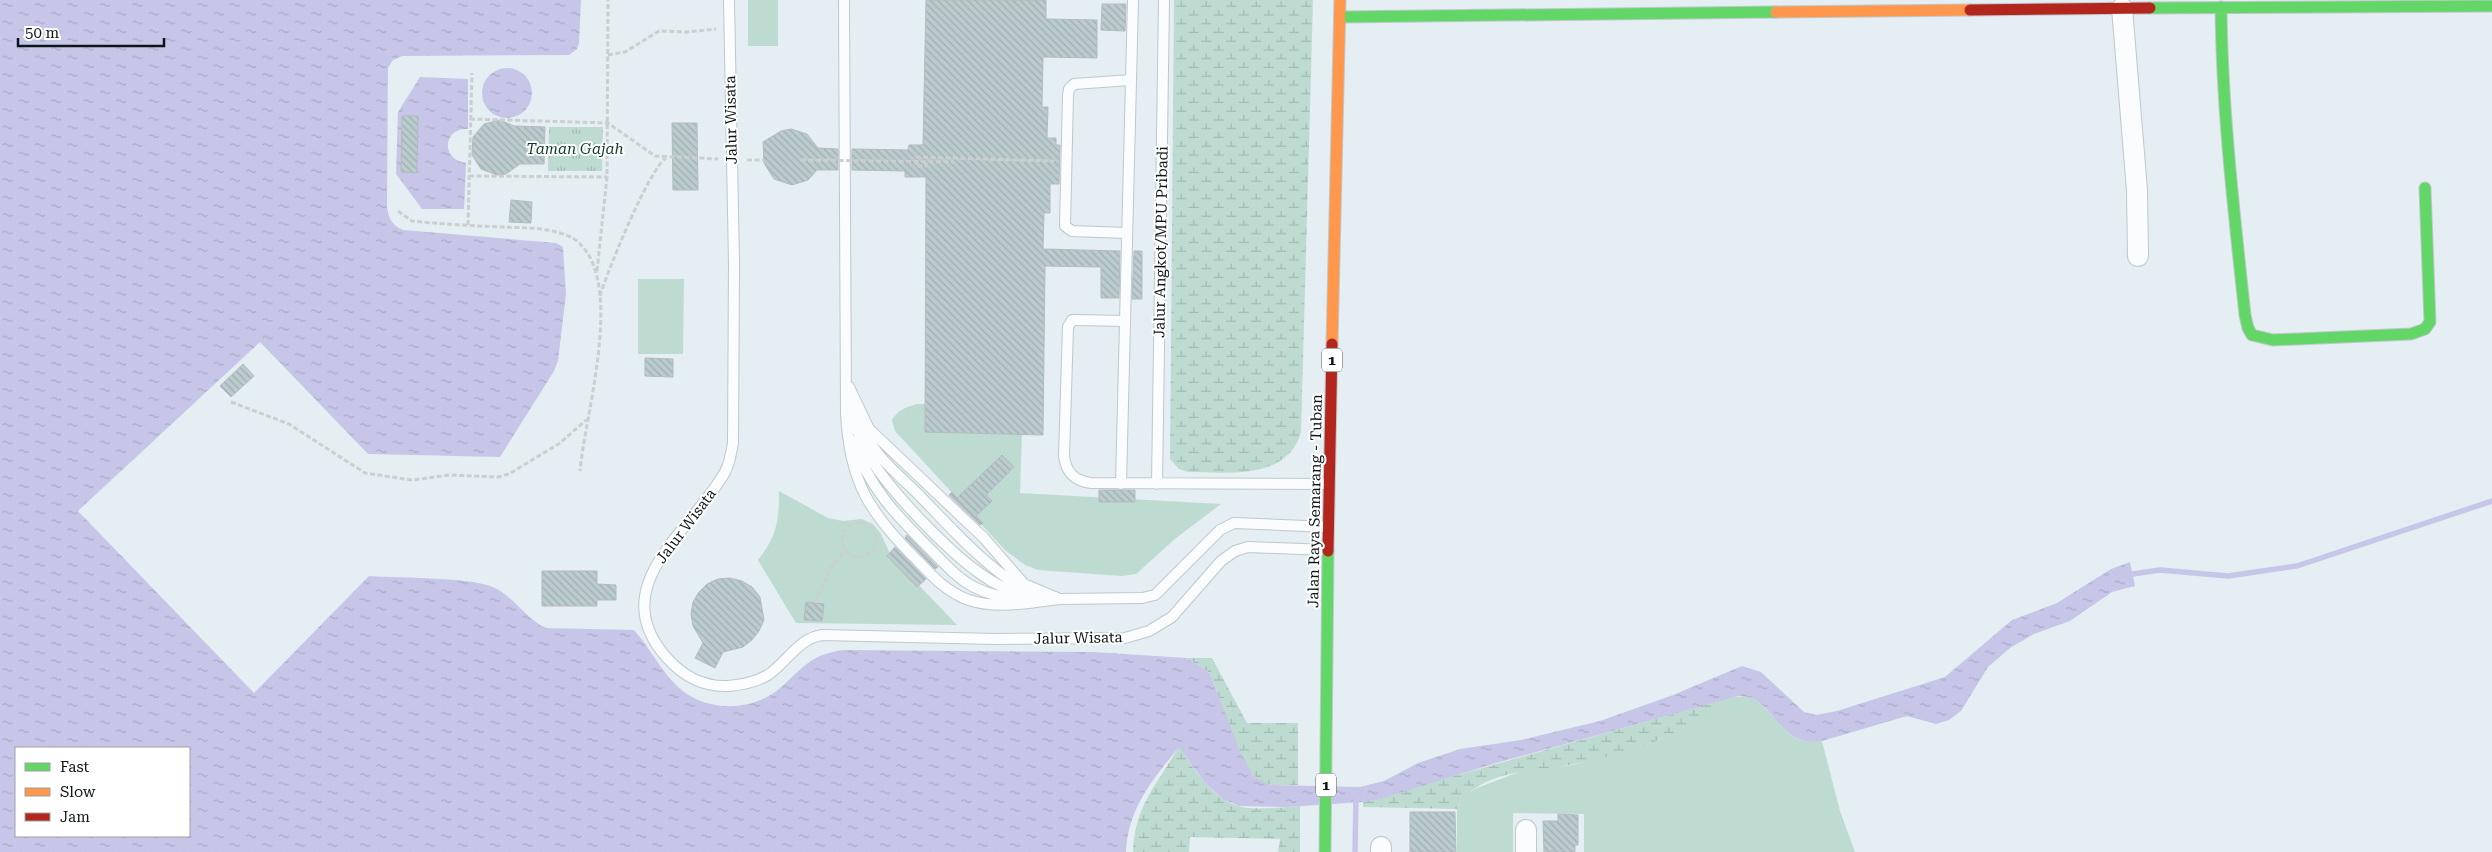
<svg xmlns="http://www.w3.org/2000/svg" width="2492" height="852" font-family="'Roboto Serif',serif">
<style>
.grass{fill:#bedbd1}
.wetland{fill:url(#wetland-marsh)}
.park{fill:url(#park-tufts)}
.water{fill:url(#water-ripples);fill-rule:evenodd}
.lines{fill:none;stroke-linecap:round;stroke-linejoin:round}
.stream{stroke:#c8c6e8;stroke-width:5.5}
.building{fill:url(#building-back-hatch);stroke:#b3bbbe}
.lane-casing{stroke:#bfc8cb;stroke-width:12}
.street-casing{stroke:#bfc8cb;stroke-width:22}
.fast-casing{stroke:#bfc8cb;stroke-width:13}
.slow-casing{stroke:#bfc8cb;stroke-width:13}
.jam-casing{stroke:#bfc8cb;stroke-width:13}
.path{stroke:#cccfd0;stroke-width:3;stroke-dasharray:5 2.5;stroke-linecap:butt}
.lane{stroke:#fbfcfd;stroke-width:10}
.street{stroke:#fbfcfd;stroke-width:20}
.fast{stroke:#63d668;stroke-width:11}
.slow{stroke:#ff974d;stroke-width:11}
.jam{stroke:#b3261e;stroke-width:11}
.path-bridge{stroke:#cccfd0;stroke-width:3;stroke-dasharray:5 2.5;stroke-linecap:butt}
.labels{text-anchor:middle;stroke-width:4;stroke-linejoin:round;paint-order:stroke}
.shield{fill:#fff;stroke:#565b5d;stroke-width:1}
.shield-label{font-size:14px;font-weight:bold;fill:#0e1518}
.street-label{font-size:15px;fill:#0e1518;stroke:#fff}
.park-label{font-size:15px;font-style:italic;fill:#0f3c2a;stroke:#fff}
</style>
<defs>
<pattern id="wetland-marsh" width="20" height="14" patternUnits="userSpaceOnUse" patternTransform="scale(1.25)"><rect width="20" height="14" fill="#bedbd1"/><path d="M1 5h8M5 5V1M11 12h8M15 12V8" fill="none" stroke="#a2bbb3"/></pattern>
<pattern id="park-tufts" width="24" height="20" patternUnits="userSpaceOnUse" patternTransform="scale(1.25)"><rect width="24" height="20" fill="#bedbd1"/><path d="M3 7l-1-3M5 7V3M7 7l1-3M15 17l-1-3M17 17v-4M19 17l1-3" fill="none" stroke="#a2bbb3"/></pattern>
<pattern id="water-ripples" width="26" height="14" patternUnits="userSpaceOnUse" patternTransform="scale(1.25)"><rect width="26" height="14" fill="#c8c6e8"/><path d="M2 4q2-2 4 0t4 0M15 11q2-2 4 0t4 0" fill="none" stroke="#aba9c6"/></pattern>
<pattern id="building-back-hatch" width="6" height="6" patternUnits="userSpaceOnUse" patternTransform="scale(1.25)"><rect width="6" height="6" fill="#bbccce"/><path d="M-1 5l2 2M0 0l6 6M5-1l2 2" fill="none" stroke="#a0aeb0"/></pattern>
</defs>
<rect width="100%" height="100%" fill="#e4eef3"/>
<path class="grass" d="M748 0H778V46H748Z
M638 279H684L683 354H638Z
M917 404H929L1022 431 1020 493 1221 504 1176 538 1136 574 1122 576 1038 570 1025 565 1005 550 895 431 892 420C898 410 906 407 917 404Z
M779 491 828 518 843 521 862 519 873 524 881 534 891 556 957 625 796 623 758 560C777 536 779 521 779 491Z
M1747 696C1777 707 1782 749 1822 741L1840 811 1855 852H1584V814L1513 813V852H1457V809L1465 796 1477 788 1524 770 1573 765 1660 740 1732 697Z"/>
<path class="wetland" d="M1174 0H1313L1301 432C1287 481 1228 472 1188 472L1179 469 1170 459Z
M1186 658H1212L1247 723H1298V785C1286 785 1271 787 1260 781 1240 770 1221 698 1210 674L1204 668Z
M1732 697C1708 711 1685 730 1659 740 1632 750 1603 758 1575 764 1536 772 1479 768 1457 809L1363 807V802Z
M1179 746C1195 770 1210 796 1238 806 1253 811 1284 807 1300 806V852H1278L1280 839 1190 837 1189 852H1133C1135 804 1157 786 1179 746Z"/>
<path class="park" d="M549 127H603L602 171H548Z"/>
<path class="water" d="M0 0H581L579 43 577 49 569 55 402 56 393 60 388 68 387 205C388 217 391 225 403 230L556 243 563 247 566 294 558 361 554 371 500 457 368 454 260 342 78 511 254 693 369 576C396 578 475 577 495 588 515 598 526 619 546 628L634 630C650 648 661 671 678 687 706 713 753 712 780 688 804 667 811 654 844 650L1094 652 1186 658 1204 668 1210 674 1240 751 1254 777 1271 785 1360 787 1384 781 1418 763 1460 749 1521 740 1600 721 1673 695 1742 666 1761 672 1804 712 1816 715 1837 711 1945 677 2012 620 2057 603 2111 569 2130 562 2135 586 2112 592 2070 621 2034 634 2010 648 1988 667 1961 711 1949 720 1936 724 1907 716 1822 741C1777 750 1774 693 1738 696L1493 764 1380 799 1363 802 1287 807 1239 806 1223 799 1205 783 1179 747C1153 779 1128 808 1126 852H0ZM16 748H189V836H16Z
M482 93a25 25 0 1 1 50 0a25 25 0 1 1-50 0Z
M420 77 468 79V129C443 127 440 160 466 163L464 209H422L396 174 398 112Z"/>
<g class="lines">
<path class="stream" d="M2126 575 2160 570 2228 576 2297 566 2492 501
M1355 852 1356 796"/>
</g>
<path class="building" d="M926 0H1046V19L1097 20V58L1043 57 1042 107H1048L1047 138H1056V145H1060L1059 184H1050V213H1044L1043 249 1120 251 1119 298H1101V267L1045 266 1043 435 925 432 926 177H905V171L852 170V149L908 150 909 145H923Z
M1102 4H1126L1125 31 1101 30Z
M402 116H418L417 173 401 172Z
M500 120 514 126 545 127 544 164H520L506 174 497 175 481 169 472 155 473 137 484 124Z
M672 123H697L698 190H673Z
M791 129 807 134 818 148 838 149V170H817L808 180 792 185 774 179 764 163 763 142 781 131Z
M511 200 532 202 531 223 509 222Z
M1134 251H1142V299H1132Z
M645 358 673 359V377L645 376Z
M243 364 254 376 231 397 220 386Z
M1002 455 1014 467 986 495 992 501 976 516 983 523 980 525 949 495 952 492 957 498Z
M1099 490H1135V502H1099Z
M907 535 938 567 935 569 905 538Z
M895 547 926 579 917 587 887 556Z
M542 571H597V584L616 585V600H597V606H542Z
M730 578 742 581 752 587 760 597 764 620 759 631 752 640 743 647 723 652 715 668 695 658 703 643 693 626 691 614 693 602 699 592 707 584 718 579Z
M806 602 824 604 822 621 804 620Z
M1410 812H1455L1456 852H1410Z
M1558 814 1578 815V845H1575V852H1544L1543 821H1558Z"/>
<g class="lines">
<defs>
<path id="lane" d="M729 0 734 263 733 443C731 453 730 463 725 472 693 530 602 586 667 658 683 676 704 687 728 686 741 685 756 682 768 675 786 663 799 638 822 635L996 639 1125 638 1149 631 1172 617 1221 561 1235 551 1248 547 1327 550
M844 0 846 412C849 482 870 514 918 561 933 577 948 593 969 600 999 610 1029 602 1060 599
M1126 233 1072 231 1065 226 1068 95 1069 89 1074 84 1131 80
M1125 321 1076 320H1072L1068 327 1064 456C1066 472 1074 481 1091 483L1328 484
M849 387 869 429 984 538 1024 584 1060 599 1142 598 1155 595 1220 530 1234 523 1328 527
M851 403C854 417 856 431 862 444 882 484 955 561 995 583 1010 592 1025 595 1042 597
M861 426C873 455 899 475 920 496 952 529 984 565 1023 589
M854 441C867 486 898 517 931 550 944 563 957 578 974 587 989 595 1006 598 1022 599
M1121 484 1133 0
M1157 484 1164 0"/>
<path id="street" d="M2122 8 2137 190 2138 256
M1381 852V847
M1526 852V830"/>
<path id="fast" d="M2221 7C2222 110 2234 212 2245 315L2248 328 2252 335 2273 340 2411 334 2425 329 2430 322 2425 188
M2150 8 2492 6
M1340 17 1776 12
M1325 852 1328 551"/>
<path id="slow" d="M1776 12 1970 10
M1332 344 1340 0"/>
<path id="jam" d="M1970 10 2150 8
M1328 551 1332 344"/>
</defs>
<use href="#lane" class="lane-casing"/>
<use href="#street" class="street-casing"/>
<use href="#fast" class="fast-casing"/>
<use href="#slow" class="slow-casing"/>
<use href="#jam" class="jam-casing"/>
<path class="path" d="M608 55 625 52 659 31 687 32 716 29
M470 119 608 123 655 156 718 159
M747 160H764
M926 162V166H916V157L1054 161
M469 176 607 177
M398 211 412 221C442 224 473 226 503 227 520 228 539 227 556 232 565 234 576 238 582 246 623 291 585 415 580 471
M468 225 472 73
M597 271 607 177 608 0
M600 296C607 272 649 169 666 158
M231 402 289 424 365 473 412 480 450 475 498 477 509 474 560 443 586 420
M842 540a17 17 0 1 1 34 0a17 17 0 1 1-34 0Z
M815 603 831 567 845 551"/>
<use href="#lane" class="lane"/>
<use href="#street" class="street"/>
<use href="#fast" class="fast"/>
<use href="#slow" class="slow"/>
<use href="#jam" class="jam"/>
<path class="path-bridge" d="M801 160 953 162"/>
</g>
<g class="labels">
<g class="shield">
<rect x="1322" y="348.5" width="20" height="23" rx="4"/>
<rect x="1316" y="773.5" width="20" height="23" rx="4"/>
</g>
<g class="shield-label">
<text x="1332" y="365">1</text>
<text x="1326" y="790">1</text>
</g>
<g class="street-label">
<text transform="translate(731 120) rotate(-91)" y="5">Jalur Wisata</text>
<text transform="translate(1161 242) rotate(-89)" y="5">Jalur Angkot/MPU Pribadi</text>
<text transform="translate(1315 501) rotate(-89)" y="5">Jalan Raya Semarang - Tuban</text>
<text transform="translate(686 526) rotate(-53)" y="5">Jalur Wisata</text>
<text transform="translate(1078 638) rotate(-1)" y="5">Jalur Wisata</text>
</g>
<g class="park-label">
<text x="575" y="154">Taman Gajah</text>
</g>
</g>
<rect x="15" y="747" width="175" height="90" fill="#ffffff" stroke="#9fa1a3"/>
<rect x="25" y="763" width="25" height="8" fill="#63d668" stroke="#9fa1a3"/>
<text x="60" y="772" font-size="15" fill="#0e1518">Fast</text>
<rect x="25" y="788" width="25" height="8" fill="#ff974d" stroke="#9fa1a3"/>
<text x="60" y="797" font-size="15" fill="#0e1518">Slow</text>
<rect x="25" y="813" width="25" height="8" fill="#b3261e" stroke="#9fa1a3"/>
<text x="60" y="822" font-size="15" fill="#0e1518">Jam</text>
<path d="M18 38v8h146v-8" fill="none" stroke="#0e1518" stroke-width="2.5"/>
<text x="25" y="38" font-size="15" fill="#0e1518" stroke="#ffffff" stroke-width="4" paint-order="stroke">50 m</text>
</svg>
